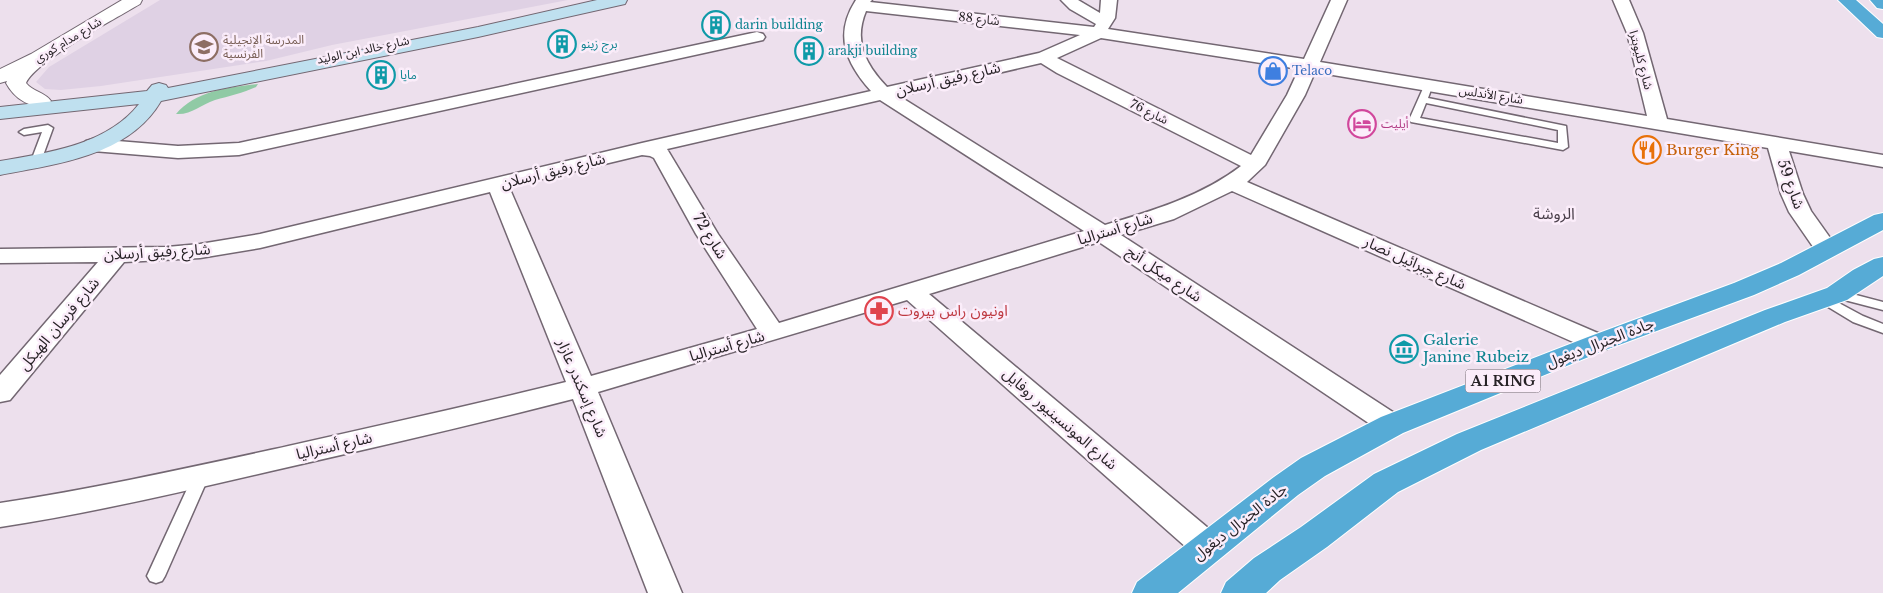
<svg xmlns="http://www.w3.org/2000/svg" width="1883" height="593" font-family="'Libre Baskerville','Noto Sans Arabic',serif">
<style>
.education{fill:#dfd1e4}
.green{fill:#90caa5}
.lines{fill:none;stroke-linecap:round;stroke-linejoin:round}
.service-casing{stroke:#736772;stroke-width:3}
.minor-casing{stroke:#736772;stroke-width:3}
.tertiary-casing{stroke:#736772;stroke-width:2}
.secondary-casing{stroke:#736772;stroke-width:2}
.trunk-casing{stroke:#fff;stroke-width:2}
.service{fill:#fff;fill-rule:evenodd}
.minor{fill:#fff;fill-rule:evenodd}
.tertiary{fill:#fff;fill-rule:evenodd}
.secondary{fill:#bfe0ef;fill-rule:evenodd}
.trunk{fill:#56abd6;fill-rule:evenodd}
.labels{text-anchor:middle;stroke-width:5;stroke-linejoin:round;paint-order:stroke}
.far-street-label{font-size:12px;fill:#272226;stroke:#fbedfa}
.far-culture-label{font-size:12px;fill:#0d838f;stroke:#fbedfa;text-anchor:start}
.far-education-label{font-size:12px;fill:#785e54;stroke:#fbedfa;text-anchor:start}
.far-shop-label{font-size:12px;fill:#366cbe;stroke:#fbedfa;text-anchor:start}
.far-hotel-label{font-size:12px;fill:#b23c85;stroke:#fbedfa;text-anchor:start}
.shield{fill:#fbedfa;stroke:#675f66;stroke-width:1}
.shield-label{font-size:14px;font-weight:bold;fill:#272226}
.street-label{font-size:15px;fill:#272226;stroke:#fbedfa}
.food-label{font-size:15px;fill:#c56008;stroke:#fbedfa;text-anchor:start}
.health-label{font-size:15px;fill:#be3a42;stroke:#fbedfa;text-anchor:start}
.culture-label{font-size:15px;fill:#0d838f;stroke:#fbedfa;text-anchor:start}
.neighbourhood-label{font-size:16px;fill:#4a3f4a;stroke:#fbedfa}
</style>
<rect width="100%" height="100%" fill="#ede0ed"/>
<path class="education" d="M160 0H568L332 45 266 61 101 86 61 90 45 89 36 82 49 67Z"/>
<path class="green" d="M258 84 256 87C243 93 229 96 215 100 200 105 192 115 176 114 195 91 229 87 258 84Z"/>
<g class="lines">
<defs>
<path id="service" d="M1429 81 1433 84 1428 98 1566 126 1568 147 1563 150 1411 122 1409 120 1425 84ZM1426 103 1558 130V143L1420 118Z
M48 125 53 128 41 161 36 164 32 163 31 161 42 132 24 135 19 132 24 129Z
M1837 290 1883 302V310L1833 297 1831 294Z
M1824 295 1863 316 1883 324V333L1853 322 1820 302 1818 299Z
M201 470 206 472 209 476 165 576 162 581 156 583 150 581 147 576 193 476 196 472Z"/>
<path id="minor" d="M856 0H872L870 2 1094 27 1096 24 1070 9 1061 0H1078L1100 13 1101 0H1117L1115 18 1108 29 1304 59 1331 0H1347L1320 62 1647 116 1627 33 1613 0H1629L1643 33 1667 119 1883 155V167L1789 151 1803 194 1811 211 1838 249 1834 254 1826 256 1818 254 1789 212 1781 194 1768 148 1315 72 1305 95 1265 165 1247 182 1607 337 1611 343 1607 349 1598 351 1589 349 1232 191 1174 219 1121 235 1402 418 1407 425 1402 432 1392 435 1382 432 1099 242 929 294 1220 538 1225 547 1220 556 1208 560 1196 556 907 300 598 392 682 593H648L573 399C473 425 372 448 271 471 181 492 91 513 0 527V503C92 489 183 469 275 449 372 427 469 406 566 382L490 192 260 248 200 258 124 262 10 400 0 402V375L98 262 0 263V249L167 247 200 244 260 234 642 143 871 91C845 62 834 34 856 0ZM866 11 1080 35 1039 53 887 87C866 65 853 42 866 11ZM1101 38 1299 69 1287 95 1251 155 1057 58ZM1041 63 1057 73 1241 166C1202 196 1152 211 1105 225L899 96ZM880 100 1084 231 779 323 718 234 667 149ZM642 155 650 156 654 158 696 234 757 329 591 376 509 187Z
M757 32 763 34 765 37 763 40 239 155 178 158 93 151 86 149 83 145 86 141 93 139 178 146 239 143Z"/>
<path id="tertiary" d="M122 0H142L140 4C115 19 37 60 26 83 33 92 45 92 51 101L48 105C31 110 14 98 6 83L7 81 0 83V69L31 54Z"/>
<path id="secondary" d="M597 0H627L625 4 478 37 161 101C129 156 57 164 0 175V161C47 153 107 145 139 104L0 119V107L147 91 152 85 159 83 166 85 168 88 478 27Z"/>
<path id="trunk" d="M1838 0H1856L1883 24V38L1877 37Z
M1870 0H1883V9L1877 8Z
M1883 213V230L1799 275 1754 295 1608 349 1403 433 1325 476 1298 495 1178 593H1132L1137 582 1274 477 1301 458 1381 417 1588 337 1734 283 1781 263 1874 215Z
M1883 257V276L1847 300 1785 322 1481 450 1398 492 1327 547 1280 580 1266 593H1221L1226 582 1254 558 1301 527 1374 474 1457 434 1765 310 1827 288 1853 270 1874 259Z"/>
</defs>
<use href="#service" class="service-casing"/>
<use href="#minor" class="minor-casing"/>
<use href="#tertiary" class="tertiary-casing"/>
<use href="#secondary" class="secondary-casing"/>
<use href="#trunk" class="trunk-casing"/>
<use href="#service" class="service"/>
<use href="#minor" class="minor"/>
<use href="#tertiary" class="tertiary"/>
<use href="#secondary" class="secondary"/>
<use href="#trunk" class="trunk"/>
</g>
<defs>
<symbol id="building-ring" viewBox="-11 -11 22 22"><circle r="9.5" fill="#fbedfa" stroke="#0f9aa8" stroke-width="1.5"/><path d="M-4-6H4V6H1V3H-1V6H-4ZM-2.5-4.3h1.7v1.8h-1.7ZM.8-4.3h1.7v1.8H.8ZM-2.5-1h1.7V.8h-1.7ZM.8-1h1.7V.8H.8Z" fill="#0f9aa8"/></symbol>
<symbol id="school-ring" viewBox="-11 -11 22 22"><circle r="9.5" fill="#fbedfa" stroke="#8d6e63" stroke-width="1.5"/><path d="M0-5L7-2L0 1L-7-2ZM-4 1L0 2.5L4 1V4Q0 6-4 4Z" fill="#8d6e63"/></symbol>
<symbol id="shop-ring" viewBox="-11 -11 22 22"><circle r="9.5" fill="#fbedfa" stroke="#3f7fe0" stroke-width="1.5"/><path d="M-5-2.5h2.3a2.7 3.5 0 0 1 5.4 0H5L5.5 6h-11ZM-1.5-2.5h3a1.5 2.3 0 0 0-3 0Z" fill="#3f7fe0"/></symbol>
<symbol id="hotel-ring" viewBox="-11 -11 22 22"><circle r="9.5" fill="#fbedfa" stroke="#d1479c" stroke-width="1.5"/><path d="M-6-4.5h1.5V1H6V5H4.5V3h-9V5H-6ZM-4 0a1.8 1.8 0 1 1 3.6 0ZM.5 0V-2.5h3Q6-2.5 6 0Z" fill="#d1479c"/></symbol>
<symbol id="restaurant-ring" viewBox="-11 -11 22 22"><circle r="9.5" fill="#fbedfa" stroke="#e8710a" stroke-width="1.5"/><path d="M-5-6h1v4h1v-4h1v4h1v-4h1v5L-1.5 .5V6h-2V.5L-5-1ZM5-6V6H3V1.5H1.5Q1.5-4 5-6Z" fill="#e8710a"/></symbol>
<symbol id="pharmacy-ring" viewBox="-11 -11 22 22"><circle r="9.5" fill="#fbedfa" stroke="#e0444e" stroke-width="1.5"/><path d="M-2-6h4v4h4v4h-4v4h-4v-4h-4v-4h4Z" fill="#e0444e"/></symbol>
<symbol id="museum-ring" viewBox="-11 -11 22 22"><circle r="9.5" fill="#fbedfa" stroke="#0f9aa8" stroke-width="1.5"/><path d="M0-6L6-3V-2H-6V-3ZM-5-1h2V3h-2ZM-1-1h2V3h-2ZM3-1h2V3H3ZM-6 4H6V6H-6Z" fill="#0f9aa8"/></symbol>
</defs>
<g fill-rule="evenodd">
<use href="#building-ring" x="700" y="9" width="32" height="32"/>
<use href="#building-ring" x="546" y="28" width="32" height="32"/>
<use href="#school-ring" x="188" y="31" width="32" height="32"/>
<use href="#building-ring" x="793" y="35" width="32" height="32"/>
<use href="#shop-ring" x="1257" y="55" width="32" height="32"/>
<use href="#building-ring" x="365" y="59" width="32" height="32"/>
<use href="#hotel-ring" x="1346" y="108" width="32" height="32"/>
<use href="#restaurant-ring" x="1631" y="134" width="32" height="32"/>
<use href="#pharmacy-ring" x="863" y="295" width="32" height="32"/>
<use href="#museum-ring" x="1388" y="333" width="32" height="32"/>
</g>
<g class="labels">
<g class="far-street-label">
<text transform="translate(979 19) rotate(6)" y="4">شارع 88</text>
<text transform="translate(68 40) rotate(-31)" y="4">شارع مدام كوري</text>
<text transform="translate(363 50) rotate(-12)" y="4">شارع خالد ابن الوليد</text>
<text transform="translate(1641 60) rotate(75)" y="4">شارع كليوبترا</text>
<text transform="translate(1491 95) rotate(9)" y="4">شارع الأندلس</text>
<text transform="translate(1149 112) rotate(26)" y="4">شارع 76</text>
</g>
<g class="far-culture-label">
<text x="735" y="29">darin building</text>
<text x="581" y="48">برج زينو</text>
<text x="828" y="55">arakji building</text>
<text x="400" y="79">مايا</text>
</g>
<g class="far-education-label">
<text x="223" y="44">المدرسة الإنجيلية<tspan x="223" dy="14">الفرنسية</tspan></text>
</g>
<g class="far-shop-label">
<text x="1292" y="75">Telaco</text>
</g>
<g class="far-hotel-label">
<text x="1381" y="128">أيليت</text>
</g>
<rect class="shield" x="1465.5" y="369.5" width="75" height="23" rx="4"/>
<g class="shield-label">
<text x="1503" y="386">A1 RING</text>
</g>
<g class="street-label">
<text transform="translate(948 79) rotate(-13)" y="5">شارع رفيق أرسلان</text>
<text transform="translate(553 171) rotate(-14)" y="5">شارع رفيق أرسلان</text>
<text transform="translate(1791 184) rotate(70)" y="5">شارع 59</text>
<text transform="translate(1115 229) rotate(-17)" y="5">شارع أستراليا</text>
<text transform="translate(710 236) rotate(58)" y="5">شارع 72</text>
<text transform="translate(157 252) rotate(-3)" y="5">شارع رفيق أرسلان</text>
<text transform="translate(1415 263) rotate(24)" y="5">شارع جبرائيل نصار</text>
<text transform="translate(1164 274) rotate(34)" y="5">شارع ميكل أنج</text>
<text transform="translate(59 324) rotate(-50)" y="5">شارع فرسان الهيكل</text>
<text transform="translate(1600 343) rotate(-21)" y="5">جادة الجنرال ديغول</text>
<text transform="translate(727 346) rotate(-16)" y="5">شارع أستراليا</text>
<text transform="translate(582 388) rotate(67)" y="5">شارع إسكندر عازار</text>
<text transform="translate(1060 419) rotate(41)" y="5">شارع المونسينيور روفايل</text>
<text transform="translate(334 446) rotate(-13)" y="5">شارع أستراليا</text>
<text transform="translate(1240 522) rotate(-38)" y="5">جادة الجنرال ديغول</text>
</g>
<g class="food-label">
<text x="1666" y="155">Burger King</text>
</g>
<g class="health-label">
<text x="898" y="316">اونيون راس بيروت</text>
</g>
<g class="culture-label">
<text x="1423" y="345">Galerie<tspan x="1423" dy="17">Janine Rubeiz</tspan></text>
</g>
<g class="neighbourhood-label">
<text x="1554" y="219">الروشة</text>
</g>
</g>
</svg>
